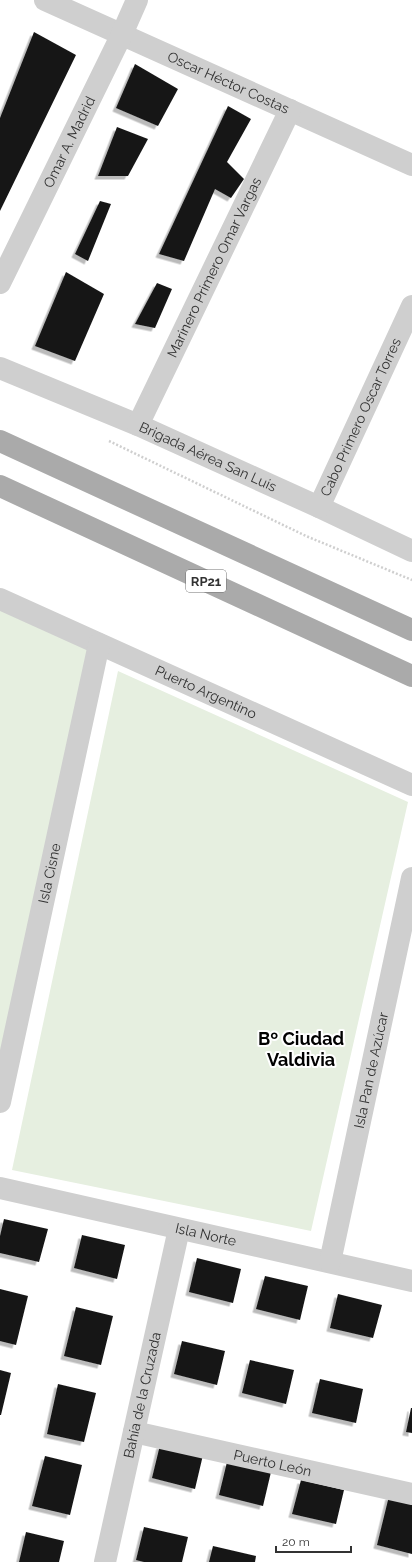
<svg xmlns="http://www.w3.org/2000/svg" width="412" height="1562" font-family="Raleway,sans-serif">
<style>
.green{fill:#e6efe0}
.building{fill:#191919;filter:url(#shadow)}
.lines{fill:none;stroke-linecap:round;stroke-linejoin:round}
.path{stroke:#cfcfcf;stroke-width:2.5;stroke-dasharray:2 2;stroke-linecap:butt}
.minor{stroke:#cfcfcf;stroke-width:22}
.primary{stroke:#aaa;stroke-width:22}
.labels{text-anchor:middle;stroke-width:4;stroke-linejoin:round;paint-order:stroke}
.shield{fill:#fff;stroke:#707070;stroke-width:1}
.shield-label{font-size:13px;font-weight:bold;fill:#323232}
.street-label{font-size:14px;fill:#323232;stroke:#fff}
.district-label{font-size:18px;font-weight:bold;fill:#000;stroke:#fff}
</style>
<defs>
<filter id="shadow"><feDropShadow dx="-3.5" dy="3.5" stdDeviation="0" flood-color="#0004"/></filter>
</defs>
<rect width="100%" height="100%" fill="#fff"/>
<path class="green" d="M0 602 96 647 0 1089Z
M118 671 408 802 311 1231 12 1170Z"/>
<path class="building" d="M34 32 76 55 0 211V118Z
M135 64 178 89 158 126 116 108Z
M228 106 251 119 227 162 244 179 231 198 215 189 184 261 159 254Z
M117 127 148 139 128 176H98Z
M100 201 111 204 88 261 75 254Z
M66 272 104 294 75 361 35 346Z
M157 283 172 289 155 328 135 324Z
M4 1219 48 1229 39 1262 0 1253V1236Z
M82 1235 125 1245 117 1279 74 1268Z
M197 1258 241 1269 233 1303 189 1292Z
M265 1276 308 1286 300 1320 256 1309Z
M0 1289 28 1296 16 1345 0 1341Z
M338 1294 382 1305 373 1338 330 1328Z
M76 1307 113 1316 101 1365 64 1356Z
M182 1341 225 1351 217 1385 174 1374Z
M250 1360 294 1370 286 1404 242 1393Z
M0 1370 11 1373 1 1415H0Z
M320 1379 363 1389 356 1423 312 1413Z
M58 1384 96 1393 84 1442 47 1434Z
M411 1408H412V1433L406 1432Z
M160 1445 203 1455 195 1489 152 1478Z
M45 1456 82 1465 70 1515 32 1506Z
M227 1462 271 1472 263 1506 219 1495Z
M301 1480 344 1490 336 1524 292 1514Z
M389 1496 412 1501V1554L377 1545Z
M144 1527 188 1537 182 1562H144L136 1560Z
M26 1532 64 1541 59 1562H19Z
M213 1546 256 1556 255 1562H209Z"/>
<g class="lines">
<path class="path" d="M109 441 306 536 412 580"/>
<g class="minor">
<path id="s1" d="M45 0 412 165"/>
<path id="s2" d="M0 283 122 34 137 0"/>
<path id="s3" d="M0 368 138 425 319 507 412 551"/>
<path id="s4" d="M138 425 290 110"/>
<path id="s5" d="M319 507 412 306"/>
<path id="s6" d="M0 599 412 785"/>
<path id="s7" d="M0 1102 99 644"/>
<path id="s8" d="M0 1188 412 1281"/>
<path id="s9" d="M330 1262 412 878"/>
<path id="s10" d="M134 1432 412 1494"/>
<path id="s11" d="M105 1562 179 1229"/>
</g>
<path class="primary" d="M0 441 412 630
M0 486 412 676"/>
</g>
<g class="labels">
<rect class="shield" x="186" y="570" width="40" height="22" rx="3"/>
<g class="shield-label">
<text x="206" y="586">RP21</text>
</g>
<g class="street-label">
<text dy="5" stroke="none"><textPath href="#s1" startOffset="201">Oscar Héctor Costas</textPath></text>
<text dy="5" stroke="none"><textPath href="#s2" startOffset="157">Omar A. Madrid</textPath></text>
<text dy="5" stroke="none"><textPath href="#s4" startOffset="175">Marinero Primero Omar Vargas</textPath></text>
<text dy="5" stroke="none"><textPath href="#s5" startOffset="99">Cabo Primero Oscar Torres</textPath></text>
<text dy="5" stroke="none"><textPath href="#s3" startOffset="226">Brigada Aérea San Luis</textPath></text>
<text dy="5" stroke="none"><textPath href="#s6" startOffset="226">Puerto Argentino</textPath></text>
<text dy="5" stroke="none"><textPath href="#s7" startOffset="234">Isla Cisne</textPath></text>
<text dy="5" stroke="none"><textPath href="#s9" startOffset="196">Isla Pan de Azúcar</textPath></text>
<text dy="5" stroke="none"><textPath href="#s8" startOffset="211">Isla Norte</textPath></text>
<text dy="5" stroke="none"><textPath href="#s11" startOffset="171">Bahía de la Cruzada</textPath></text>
<text dy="5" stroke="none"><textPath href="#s10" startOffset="142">Puerto León</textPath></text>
</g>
<g class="district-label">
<text x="301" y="1045">Bº Ciudad<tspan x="301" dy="21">Valdivia</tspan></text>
</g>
</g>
<path d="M276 1546v6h75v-6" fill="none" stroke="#323232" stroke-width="2"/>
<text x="282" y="1546" font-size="12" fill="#323232" stroke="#ffffff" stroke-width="3" paint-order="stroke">20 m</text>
</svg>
